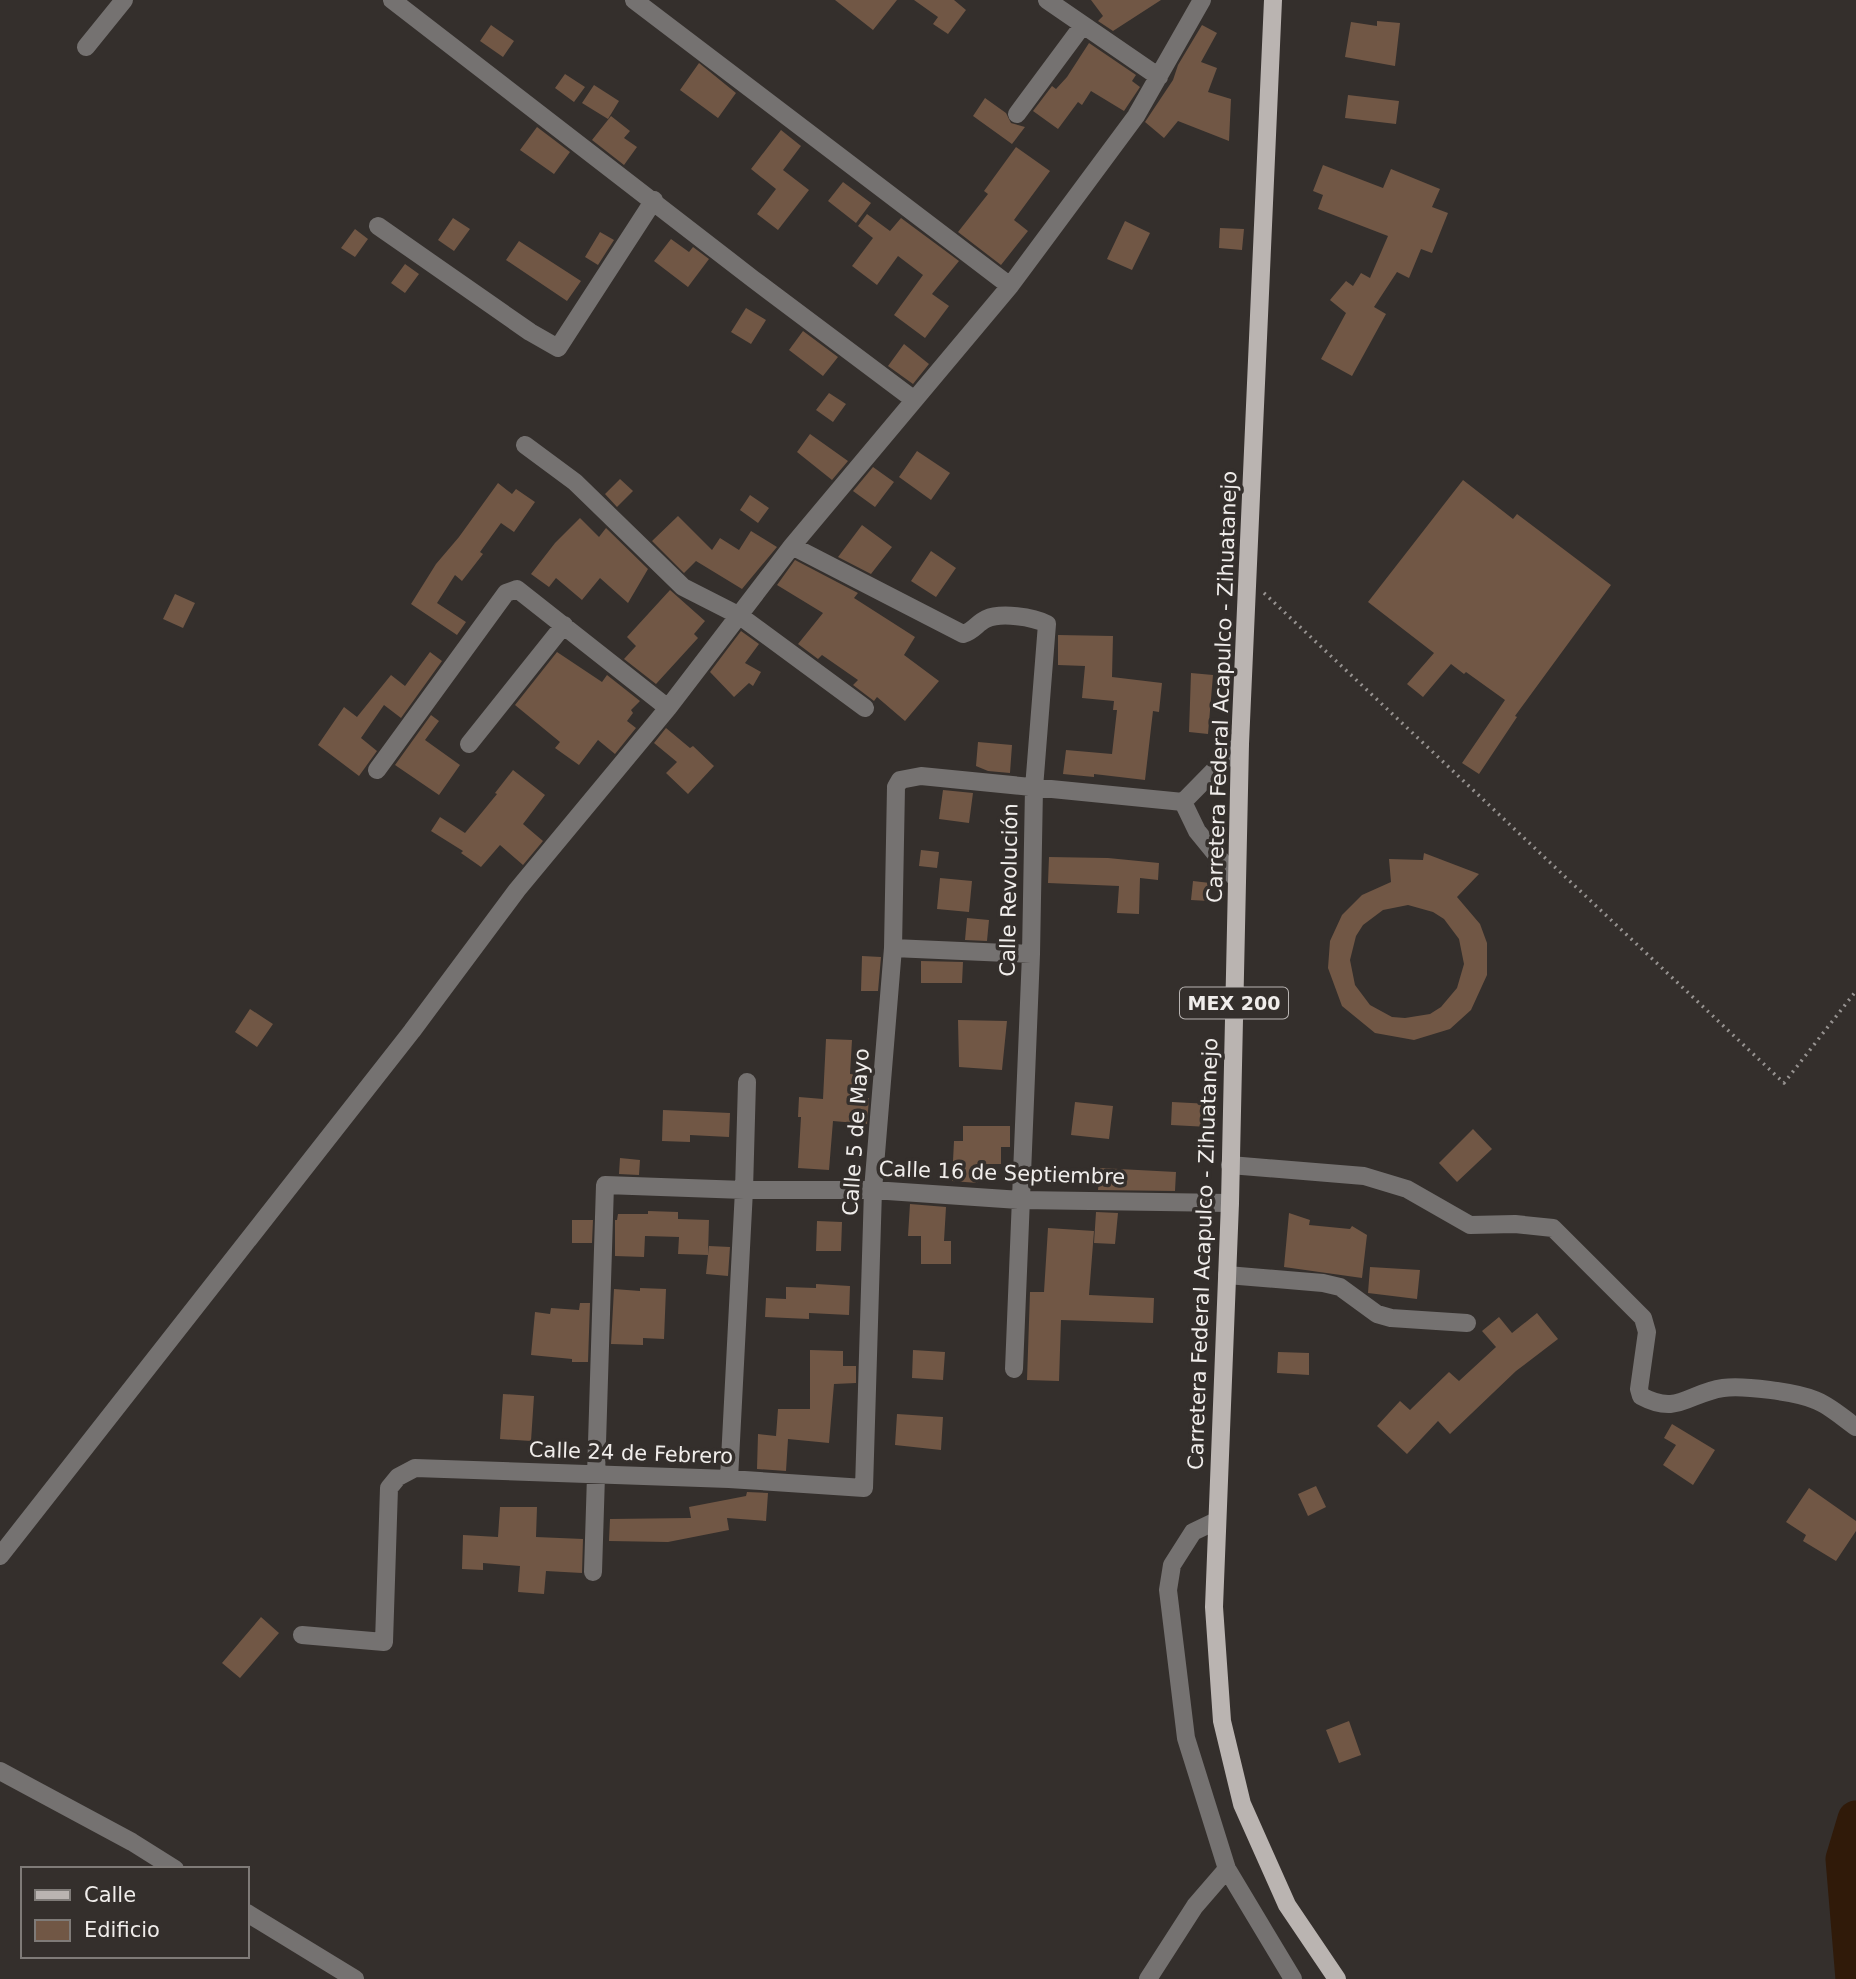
<svg xmlns="http://www.w3.org/2000/svg" width="1856" height="1979" font-family="'DejaVu Sans',sans-serif">
<style>
.lines{fill:none;stroke-linecap:round;stroke-linejoin:round}
.river{stroke:#301a09;stroke-width:37}
.building{fill:#715745;fill-rule:evenodd}
.path{stroke:#979391;stroke-width:3.5;stroke-dasharray:2 5;stroke-linecap:butt}
.minor{stroke:#757271;stroke-width:18}
.major{stroke:#bab4b1;stroke-width:18}
.labels{text-anchor:middle;stroke-width:7;stroke-linejoin:round;paint-order:stroke}
.shield{fill:#342f2c;stroke:#b8b4b2;stroke-width:2}
.shield-label{font-size:19px;font-weight:bold;fill:#f0edeb}
.street-label{font-size:21px;fill:#f0edeb;stroke:#342f2c}
</style>
<rect width="100%" height="100%" fill="#342f2c"/>
<g class="lines">
<path class="river" d="M1854 1979 1844 1859 1856 1819"/>
</g>
<path class="building" d="M835 0H897L873 30Z
M914 0H954L966 10 948 34 933 24 938 17Z
M1091 0H1161L1113 31 1098 21 1103 16Z
M1377 21 1400 23 1395 66 1345 57 1351 22 1377 26Z
M491 25 514 41 503 57 480 41Z
M1202 25 1217 33 1201 62 1217 68 1208 92 1231 99 1229 141 1178 121 1164 138 1145 122 1173 80 1178 65Z
M1089 43 1136 75 1132 81 1140 87 1124 111 1091 91 1082 105 1078 102 1058 129 1033 111 1052 86 1056 89 1067 77Z
M699 63 736 93 718 118 680 90Z
M565 74 585 87 574 102 555 88Z
M594 85 619 101 608 119 582 103Z
M1348 95 1399 101 1396 124 1345 118Z
M985 98 1006 113 1011 123 1025 127 1012 144 973 116Z
M611 116 630 131 624 138 637 147 624 165 592 140Z
M537 127 570 152 554 174 520 150Z
M781 130 801 146 783 170 809 190 778 230 757 214 776 189 751 169Z
M1016 147 1050 171 1014 220 1028 231 1001 265 958 232 988 194 984 191Z
M1323 165 1383 188 1391 169 1440 189 1432 207 1448 213 1432 253 1421 249 1409 278 1397 272 1374 307 1386 314 1352 376 1321 359 1346 313 1330 300 1346 281 1353 286 1361 273 1370 278 1388 236 1318 209 1323 195 1313 191Z
M843 182 871 203 856 223 828 201Z
M867 214 890 231 901 218 959 261 932 294 949 306 925 338 894 315 923 275 898 256 877 285 852 266 873 238 858 226Z
M453 218 470 229 454 251 438 240Z
M1125 221 1150 233 1132 270 1107 259Z
M1220 228 1244 229 1242 250 1219 248Z
M355 229 368 239 355 257 341 248Z
M600 232 614 240 598 265 585 257Z
M671 239 689 252 693 247 709 259 688 287 654 261Z
M519 241 581 281 567 301 506 260Z
M405 264 419 274 405 293 391 283Z
M746 308 766 320 751 344 731 332Z
M803 331 838 357 823 376 789 350Z
M904 344 929 364 913 384 888 366Z
M829 393 846 404 833 422 816 410Z
M810 434 848 461 832 480 797 452Z
M917 451 950 473 931 500 899 477Z
M873 467 894 482 875 507 853 491Z
M620 479 633 491 617 507 605 494Z
M1463 480 1513 519 1517 514 1611 585 1515 716 1517 717 1479 774 1462 763 1505 700 1466 672 1464 674 1451 664 1423 697 1407 684 1434 653 1368 602Z
M498 483 512 494 516 489 535 502 514 532 501 523 480 552 483 554 462 581 455 575 437 603 466 622 457 635 411 604 436 564 459 537Z
M750 495 769 508 758 523 740 510Z
M678 516 712 550 720 538 739 550 751 531 777 547 742 589 696 561 684 573 652 541Z
M580 518 599 537 606 528 648 569 628 603 600 578 582 600 556 578 549 587 531 574 555 543Z
M862 525 892 547 871 574 838 557Z
M931 551 956 568 936 597 911 581Z
M795 560 858 593 854 598 915 637 904 655 939 681 905 721 877 697 874 701 853 685 858 680 822 655 818 659 798 644 823 613 777 585Z
M670 590 705 621 694 634 698 638 656 684 624 659 636 646 627 637Z
M175 594 195 603 183 628 163 619Z
M741 631 759 644 745 663 761 672 753 686 749 683 734 697 710 672Z
M1058 635 1113 636 1112 677 1162 683 1159 712 1153 711 1145 780 1094 774V777L1063 774 1066 750 1112 754 1117 710H1113L1114 701 1082 698 1085 666 1058 665Z
M430 652 442 661 401 718 384 705 361 738 377 751 359 776 318 745 344 707 357 717 391 675 405 686Z
M557 652 602 682 607 675 640 701 631 710 633 713 627 721 636 728 615 754 598 740 579 765 555 748 560 742 515 705Z
M1191 673 1213 675 1208 734 1189 732Z
M431 715 439 721 425 740 460 765 439 795 395 765Z
M666 728 690 748 693 746 714 766 688 794 666 773 677 762 654 743Z
M978 742 1012 745 1010 773 988 771 976 766Z
M513 770 545 795 523 824 543 841 523 865 500 845 481 867 461 853 463 851 431 831 440 817 465 833 497 794 495 793Z
M943 790 973 793 969 823 939 819Z
M921 850 939 852 937 868 919 866Z
M1424 853 1479 874 1457 897 1480 924 1487 943V975L1471 1010 1450 1029 1414 1040 1375 1033 1342 1006 1328 968 1330 941 1342 915 1362 895 1391 882 1389 859 1423 860ZM1408 905 1433 912 1444 919 1459 939 1464 964 1457 988 1441 1007 1430 1014 1405 1018 1392 1017 1370 1005 1355 985 1350 960 1356 936 1363 925 1383 910Z
M1049 857 1108 858 1159 863 1158 880 1140 878 1139 914 1117 913 1119 886 1048 883Z
M940 878 972 881 969 912 937 909Z
M1193 881 1210 883 1209 901 1191 900Z
M967 918 989 920 987 941 965 940Z
M862 956 881 957 878 991H861Z
M921 961 963 962 962 983H921Z
M250 1009 273 1024 257 1047 235 1032Z
M958 1020 1007 1021 1002 1070 959 1067Z
M826 1039 852 1040 850 1074 862 1075 861 1098H869L867 1124 833 1121 829 1170 798 1168 801 1117H798L799 1097 823 1099Z
M1075 1102 1113 1106 1109 1139 1071 1135Z
M1172 1102 1210 1104 1209 1127 1171 1125Z
M663 1110 730 1113 729 1137 690 1135V1142L662 1141Z
M963 1126H1010V1147H1001V1164H980L978 1183 952 1181 954 1141H963Z
M1473 1129 1492 1149 1457 1182 1439 1163Z
M620 1158 640 1160 639 1175 619 1174Z
M1100 1168 1176 1172 1175 1191 1098 1190Z
M910 1204 946 1207 944 1241H951V1264H921V1236H908Z
M648 1211 678 1212V1219L709 1220 708 1255 709 1246 730 1247 728 1276 706 1274 708 1255 678 1254 679 1237 645 1236 644 1257 615 1256V1220H617L618 1214H648Z
M1096 1212 1118 1213 1115 1244 1094 1243Z
M1289 1213 1310 1220 1309 1225 1350 1229 1352 1226 1367 1235 1362 1278 1284 1267Z
M572 1220H593L592 1243H572Z
M817 1221 842 1222 841 1251H816Z
M1048 1228 1094 1231 1089 1295 1154 1298 1153 1323 1061 1320 1059 1381 1027 1380 1030 1292H1044Z
M1370 1267 1420 1270 1417 1299 1368 1293Z
M816 1284 850 1286 849 1315 809 1313V1319L765 1317 766 1298 786 1299V1287L816 1288Z
M640 1288 666 1289 664 1339 643 1338V1345L611 1344 614 1289 640 1291Z
M580 1303H590L588 1362H572V1359L531 1355 535 1312 550 1314 551 1308 579 1310Z
M1537 1313 1558 1339 1516 1371 1450 1434 1438 1421 1407 1454 1377 1426 1400 1401 1410 1410 1449 1372 1459 1381 1496 1347 1482 1331 1499 1317 1512 1333Z
M810 1350 843 1351V1366H856V1383L834 1384 829 1443 788 1439 786 1471 757 1469 758 1434 776 1436 778 1409H810Z
M913 1350 945 1352 943 1380 912 1378Z
M1278 1352 1309 1353V1375L1277 1373Z
M503 1394 534 1396 531 1441 500 1439Z
M897 1414 943 1417 941 1450 895 1445Z
M1672 1424 1715 1450 1693 1485 1663 1465 1676 1445 1664 1438Z
M1316 1486 1326 1507 1308 1516 1298 1494Z
M1809 1488 1856 1521V1531L1836 1561 1803 1541 1806 1535 1786 1522Z
M747 1492 768 1493 766 1521 727 1518 729 1530 668 1542 609 1541 610 1519 691 1518 689 1507 746 1496Z
M500 1507H537L536 1537 583 1539 582 1573 546 1571 544 1594 518 1592 520 1566 483 1563V1570L462 1569 463 1535 498 1537Z
M261 1617 279 1633 240 1678 222 1663Z
M1349 1721 1361 1755 1339 1763 1326 1730Z"/>
<g class="lines">
<path class="path" d="M1264 593 1784 1083 1856 991"/>
<path class="minor" d="M392 0 753 279 913 399
M634 0 1010 286
M1047 0 1159 77
M86 47 124 0
M1017 114 1083 25
M378 226 530 332 558 348 654 200
M525 445 575 482 683 587 740 616 865 708
M792 546 963 634C974 631 977 623 986 619 1001 612 1033 617 1047 624L1034 788 1031 954 1014 1369
M469 744 564 625
M377 770 506 593 517 589 668 708
M1183 802 1197 831 1237 880
M1183 802 1240 744
M893 948 1031 954
M1230 1165 1364 1176 1407 1189 1470 1225 1515 1224 1553 1228 1643 1318 1647 1332 1639 1389 1641 1396C1678 1416 1688 1393 1723 1388 1742 1385 1797 1392 1815 1400 1829 1405 1843 1418 1856 1427
M1227 1275 1323 1283 1340 1287 1377 1314 1391 1318 1467 1323
M729 1479 744 1190 747 1082
M1216 1521 1193 1532 1172 1565 1168 1590 1186 1738 1227 1869 1293 1979
M0 1556 412 1031 517 890 668 708 792 546 1010 286 1136 116 1202 0
M593 1572 605 1185 744 1190H873L1020 1200 1230 1203
M302 1635 384 1642 389 1488 398 1477 415 1468 729 1479 864 1488 873 1190 893 948 896 787 900 780 921 776 1183 802
M0 1771 132 1842 175 1869
M247 1913 355 1979
M1148 1979 1195 1906 1227 1869"/>
<path class="major" d="M1273 0 1240 744 1230 1203 1214 1607 1222 1721 1242 1804 1287 1905 1337 1979"/>
</g>
<g class="labels">
<rect class="shield" x="1180" y="987.5" width="108" height="31" rx="5"/>
<g class="shield-label">
<text x="1234" y="1010">MEX 200</text>
</g>
<g class="street-label">
<text transform="translate(1222 687) rotate(-88)" y="7">Carretera Federal Acapulco - Zihuatanejo</text>
<text transform="translate(1009 890) rotate(-89)" y="7">Calle Revolución</text>
<text transform="translate(856 1132) rotate(-86)" y="7">Calle 5 de Mayo</text>
<text transform="translate(1002 1173) rotate(2)" y="7">Calle 16 de Septiembre</text>
<text transform="translate(1203 1254) rotate(-88)" y="7">Carretera Federal Acapulco - Zihuatanejo</text>
<text transform="translate(631 1453) rotate(2)" y="7">Calle 24 de Febrero</text>
</g>
</g>
<rect x="21" y="1867" width="228" height="91" fill="#342f2c" stroke="#7f7b78" stroke-width="2"/>
<rect x="35" y="1890" width="35" height="10" fill="#bab4b1" stroke="#7f7b78" stroke-width="2"/>
<text x="84" y="1902" font-size="21" fill="#f0edeb">Calle</text>
<rect x="35" y="1920" width="35" height="21" fill="#715745" stroke="#7f7b78" stroke-width="2"/>
<text x="84" y="1937" font-size="21" fill="#f0edeb">Edificio</text>
</svg>
